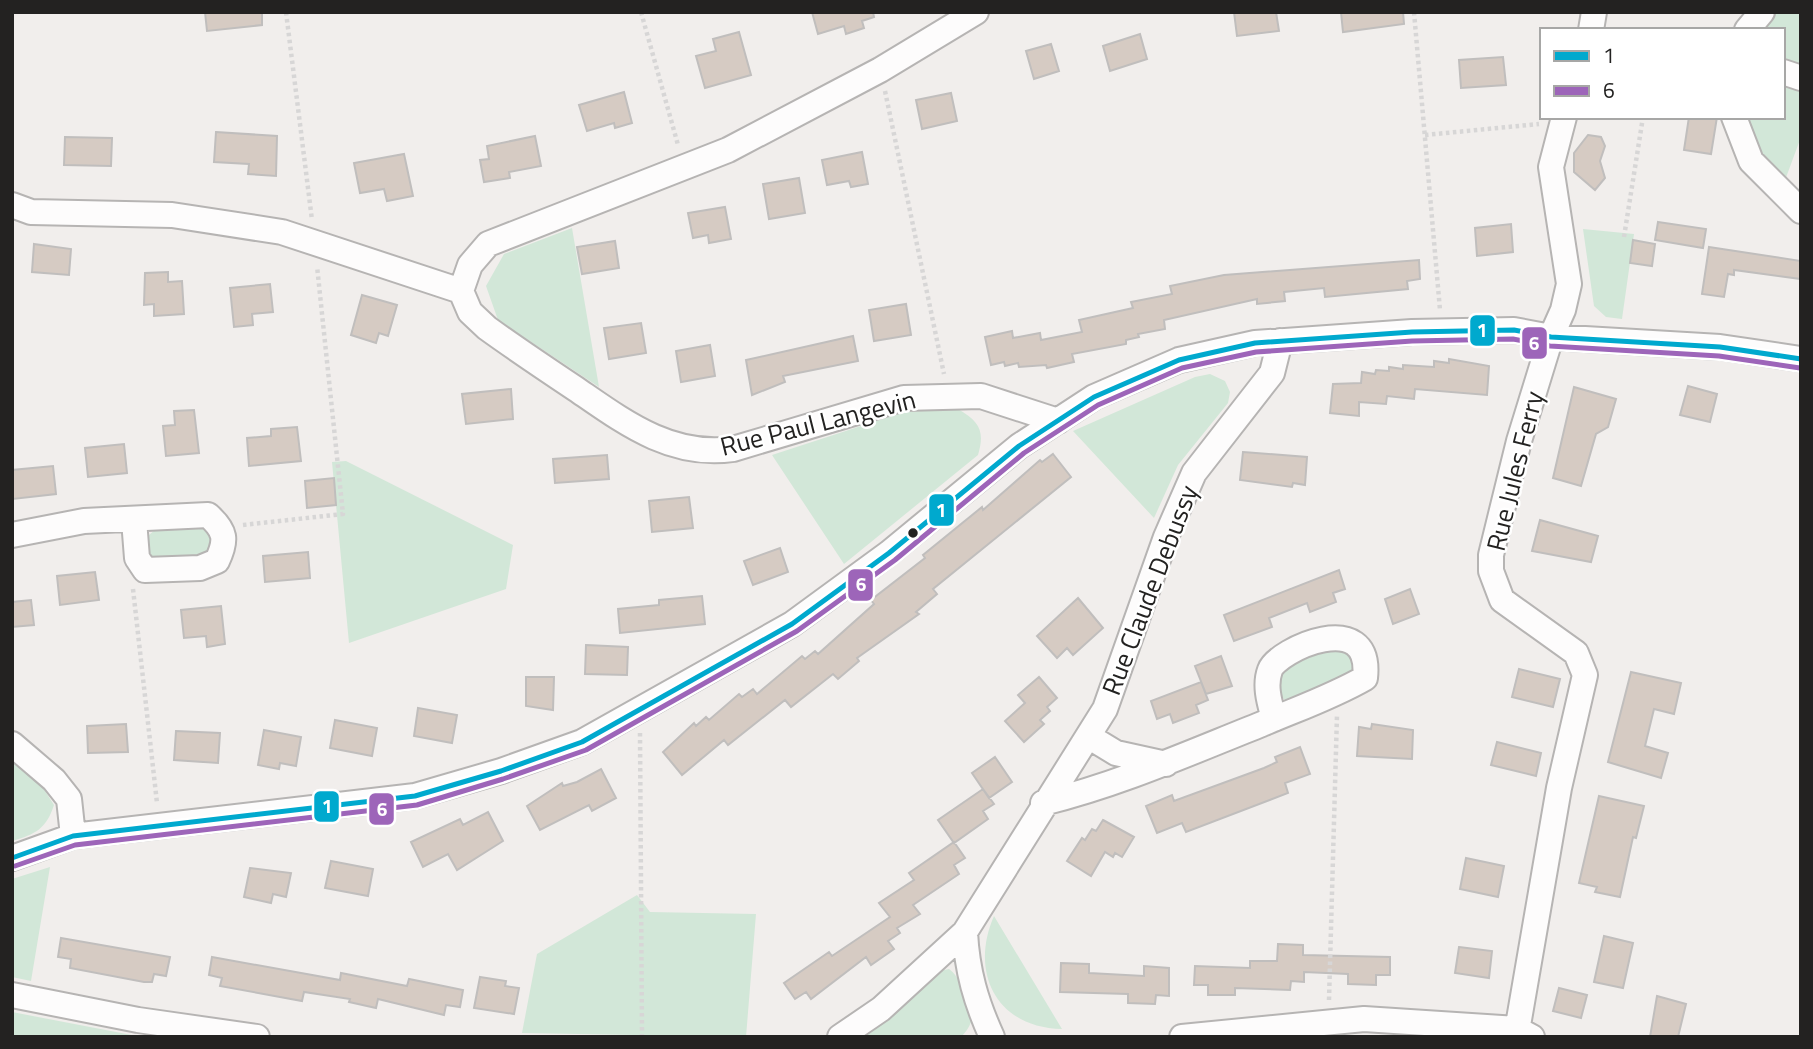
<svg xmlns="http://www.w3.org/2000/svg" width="1813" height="1049" font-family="'Titillium Web',sans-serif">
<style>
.green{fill:#d2e7d8}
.building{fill:#d6cbc3;stroke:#c0bebd;stroke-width:2}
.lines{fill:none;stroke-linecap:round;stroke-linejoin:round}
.minor-casing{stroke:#b6b4b3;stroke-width:28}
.path{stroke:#d7d6d6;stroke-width:4.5;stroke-dasharray:3.5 3.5;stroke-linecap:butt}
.minor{stroke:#fdfcfc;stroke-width:24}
.bus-1-casing{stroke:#fff;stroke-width:10}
.bus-2-casing{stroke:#fff;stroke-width:10}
.bus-1{stroke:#00a9ce;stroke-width:5}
.bus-2{stroke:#9d65b9;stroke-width:5}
.bus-dot{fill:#232221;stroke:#fff;stroke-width:2.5}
.labels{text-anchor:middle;stroke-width:5;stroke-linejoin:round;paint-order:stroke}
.street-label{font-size:26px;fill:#232221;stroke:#fff}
.line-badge{stroke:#fff;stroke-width:2.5}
.badge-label{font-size:19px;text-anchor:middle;font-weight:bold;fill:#fff}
</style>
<rect width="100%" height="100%" fill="#f1eeec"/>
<path class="green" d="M1762 12H1801V137L1781 191 1734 117H1783V30H1747Z
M572 228 599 387 498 320 486 286 504 254Z
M1583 229 1634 234 1622 319 1606 317 1594 306Z
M1210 374 1225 381 1230 392 1228 403 1178 465 1154 518 1073 431 1195 377Z
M958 409C980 422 985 431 978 455L844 564 772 455 904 412Z
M346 461 513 545 506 589 349 643 332 462Z
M194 524 210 528 214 544 203 559 154 560 147 552 149 535 156 529Z
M1337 646 1352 651 1354 675 1289 702C1274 695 1278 684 1280 670Z
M12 761 40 783 54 805C46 829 36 834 12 841Z
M50 867 31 981 12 977V879Z
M637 895 650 912 756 914 746 1037 522 1033 537 954Z
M994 916 1062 1029C997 1028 969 973 994 916Z
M949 969C960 976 974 1009 971 1022 969 1028 965 1033 961 1037H864L940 971Z
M12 1012 142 1037H12Z"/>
<path class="building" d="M205 12H262V25L207 31Z
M812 12H873L874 17 862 21 864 28 846 34 844 26 818 34Z
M1234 12H1276L1279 31 1237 36Z
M1341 12H1403L1404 24 1343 32Z
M739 32 751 75 705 88 696 56 716 51 713 39Z
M1140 34 1147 59 1110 71 1103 46Z
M1051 44 1059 71 1034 79 1026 51Z
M1503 57 1506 85 1461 88 1459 60Z
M624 92 632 123 615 128 614 123 587 131 579 105Z
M951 93 957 121 922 129 916 100Z
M1689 117H1717L1711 154 1684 150Z
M216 132 277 136 276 176 248 174 249 164 214 162Z
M1588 135 1601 137 1605 146 1600 161 1605 178 1595 190 1574 172V153Z
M535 136 541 166 509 172 510 178 484 182 480 160 489 159 487 146Z
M65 137 112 138 111 166 64 165Z
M862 152 868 184 851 187 849 181 827 185 822 160Z
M404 154 413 196 387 201 384 189 360 193 354 163Z
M799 178 805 213 769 219 763 184Z
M725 207 731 239 709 243 708 235 693 238 688 213Z
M1658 222 1706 229 1703 248 1655 240Z
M1511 224 1513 252 1477 256 1475 228Z
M1633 240 1655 244 1652 266 1630 263Z
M615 241 619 268 582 274 577 247Z
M34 244 71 249 69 275 32 272Z
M1709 247 1801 261V279L1734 270V275L1728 274 1724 297 1702 294Z
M1419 260 1420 279 1407 281 1408 289 1325 297 1324 288 1284 292 1285 301 1257 304V299L1164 320 1165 329 1138 334 1139 337 1126 340V344L1072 354 1074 362 1047 368 1046 365 1019 367 1018 363 1005 366 1004 362 991 365 985 337 1012 331 1013 338 1040 333 1041 340 1082 332 1079 320 1133 308 1131 302 1172 294 1170 286 1224 275Z
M168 272V282L182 281 184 314 154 316V304L144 305 145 273Z
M270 284 273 312 252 314 253 325 234 327 230 288Z
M362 295 397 305 388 336 379 333 376 343 351 335Z
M906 304 911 335 874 341 869 310Z
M641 323 646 353 609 359 604 328Z
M853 336 858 361 783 376 785 382 752 395 746 360Z
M710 345 715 376 681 382 676 351Z
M1449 359 1489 366 1487 395 1415 389 1414 399 1387 396 1386 404 1359 402V416L1330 413 1333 384 1361 383 1362 372 1375 374 1376 370 1389 371V367L1403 369V365L1434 367V361L1449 363Z
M1688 386 1717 394 1710 422 1680 415Z
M1574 387 1616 399 1608 427 1596 434 1581 486 1553 478Z
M511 389 513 419 466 424 462 394Z
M194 410 199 453 166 456 163 426 175 425 174 411Z
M297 427 301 461 249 466 247 438 271 436V429Z
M124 444 127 473 88 477 85 448Z
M1243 452 1307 457 1305 485 1293 483 1292 487 1240 480Z
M1053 454 1071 477 933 589 937 594 916 612 919 614 857 658 859 661 838 679 833 674 791 707 785 700 728 745 724 740 682 775 663 752 694 723 696 726 706 717 709 720 739 694 742 697 753 689 757 694 802 656 805 659 815 651 818 654 874 604 871 600 925 558 923 555 982 507 983 510 1040 460 1042 462Z
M607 455 609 479 555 483 553 459Z
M53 466 56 494 13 499 12 470Z
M334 478 336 505 307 508 305 481Z
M689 497 693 528 652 532 649 501Z
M1540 520 1598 536 1591 562 1532 551Z
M780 548 788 572 753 585 744 561Z
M308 552 310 578 265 582 263 556Z
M1339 570 1345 589 1333 593 1336 602 1310 612 1307 603 1269 618 1272 627 1234 641 1224 615Z
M95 572 99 600 60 605 57 576Z
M1410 589 1419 614 1393 624 1385 599Z
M702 596 705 624 620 633 618 609 659 605V600Z
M1078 598 1103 628 1073 655 1067 648 1057 658 1037 636Z
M31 600 34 625 12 627V602Z
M221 606 225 644 207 647 206 636 184 638 181 610Z
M586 645 628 647 627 675 585 674Z
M1221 656 1232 686 1206 694 1195 666Z
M1519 669 1560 679 1553 707 1512 697Z
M1631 672 1681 683 1674 714 1654 709 1645 746 1668 753 1661 778 1608 762Z
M526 677H554L553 710 526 706Z
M1039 677 1057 698 1047 707 1050 711 1040 720 1044 724 1024 742 1005 721 1025 703 1018 695Z
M1201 682 1208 700 1196 705 1199 713 1173 723 1170 714 1157 719 1151 701Z
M418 708 457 715 452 743 414 736Z
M335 720 377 728 372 756 330 748Z
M126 724 128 752 88 753 87 726Z
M1372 724 1413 730 1412 759 1357 756 1359 727 1371 729Z
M264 730 301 737 296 766 280 763 279 769 258 765Z
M176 731 220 733 218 763 174 760Z
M1497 742 1541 753 1536 776 1491 765Z
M1300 747 1310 774 1285 783 1288 793 1186 832 1182 823 1157 833 1146 806 1172 795 1174 801 1264 768 1277 762 1275 757Z
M995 757 1012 782 989 798 972 773Z
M601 769 616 798 592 811 589 805 540 830 527 806 562 783 563 786 577 782Z
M983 789 994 804 983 811 988 819 954 843 938 820Z
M1599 796 1644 806 1636 838 1633 837 1620 897 1595 892 1597 887 1579 883Z
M488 812 503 841 457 870 448 854 423 867 411 842 460 819 463 825Z
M1103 820 1134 837 1122 857 1115 853 1113 857 1105 852 1091 876 1067 861 1082 838 1085 840 1092 829 1096 831Z
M954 842 965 858 954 865 959 874 913 905 920 914 897 928 900 933 888 941 894 949 871 965 866 957 811 999 806 992 795 999 784 983 829 952 832 956 890 917 879 903 914 880 909 873Z
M1466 858 1504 866 1498 897 1460 889Z
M331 861 373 869 368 896 325 888Z
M250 868 291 873 286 897 273 894 271 903 244 897Z
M1604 936 1633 943 1623 988 1594 982Z
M61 938 170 957 166 976 154 974 152 982H144L70 968 71 959 58 957Z
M1278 944 1303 945V955L1390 957V975H1376V985L1348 984V974L1304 972V982L1291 981 1290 990 1235 988V995H1208V985H1194L1195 966 1250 968V961H1277Z
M1459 947 1492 951 1489 978 1455 973Z
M212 957 340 980 341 973 407 986 409 979 463 990 460 1007 446 1005 444 1015 378 999 376 1008 349 1002 350 999 304 992 302 1001 220 986 222 978 209 975Z
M1061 963 1089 964V973L1144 976V966L1169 968V996L1156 995 1155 1004 1128 1003V994L1060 992Z
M480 977 506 981 505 986 519 988 514 1014 474 1008Z
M1559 988 1587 995 1581 1018 1553 1011Z
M1657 996 1686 1004 1678 1037H1650Z"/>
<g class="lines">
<defs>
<path id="minor" d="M976 12 880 70 728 150 488 244 470 265 461 291 470 312 487 328C516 349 546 369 576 389 624 422 671 458 733 449L904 398 981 396 1058 421
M1591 30 1594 12
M1747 30 1762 12
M1783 72 1801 78
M1734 117 1751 161 1801 211
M12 205 31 212 172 215 282 232 461 291
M12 535 84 521 208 515C226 531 227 540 217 561L200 568 145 570 137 558 134 520
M1088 736 1116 753 1166 764
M12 744 54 780 69 799 73 836
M1043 803C1120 784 1189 753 1262 724 1297 709 1332 697 1365 678 1373 606 1277 650 1270 670 1264 686 1270 704 1274 719
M12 858 73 836 415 796 501 771 582 742 792 624 889 553 1019 446 1094 397 1179 360 1255 343 1412 332 1514 330 1551 337 1720 347 1801 359
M965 932C967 971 976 1002 992 1037
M12 995 138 1020 257 1037
M840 1037 881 1009 965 932 1105 709 1166 537 1194 473 1272 373 1280 341
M1182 1037 1364 1019 1517 1029 1532 1037
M1516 1037 1559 788 1585 675 1576 653 1502 600 1491 571V555L1519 441 1551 337 1563 310 1569 284 1551 167 1564 117"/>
</defs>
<use href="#minor" class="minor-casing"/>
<path class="path" d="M286 12 312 220
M641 12 678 145
M1414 12 1440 310
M885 91 944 374
M1425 135 1539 124
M1624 237 1643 117
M243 525 343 514 317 266
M133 589 157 803
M640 733 642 1037
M1329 1000 1337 715"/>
<use href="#minor" class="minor"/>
<defs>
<path id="bus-1" d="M12 858 73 836 415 796 501 771 582 742 792 624 889 553 1019 446 1094 397 1179 360 1255 343 1412 332 1514 330 1551 337 1720 347 1801 359"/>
<path id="bus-2" d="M15 866 75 845 417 805 503 779 586 750 797 631 895 560 1024 453 1098 405 1182 368 1256 352 1412 341 1513 339 1550 346 1719 356 1800 368"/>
</defs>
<use href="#bus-1" class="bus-1-casing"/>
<use href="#bus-2" class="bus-2-casing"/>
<use href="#bus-1" class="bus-1"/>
<use href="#bus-2" class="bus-2"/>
</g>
<circle class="bus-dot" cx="913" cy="533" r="6"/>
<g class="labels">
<g class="street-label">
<text transform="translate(818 423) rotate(-14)" y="9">Rue Paul Langevin</text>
<text transform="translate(1515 471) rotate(-76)" y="9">Rue Jules Ferry</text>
<text transform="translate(1150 590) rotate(-69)" y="9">Rue Claude Debussy</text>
</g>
</g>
<g class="line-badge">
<rect x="1469" y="314" width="27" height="33" rx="7" fill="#00a9ce"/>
<rect x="1521" y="326" width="27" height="34" rx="7" fill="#9d65b9"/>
<rect x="928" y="493" width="27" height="34" rx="7" fill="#00a9ce"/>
<rect x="847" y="568" width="27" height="34" rx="7" fill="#9d65b9"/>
<rect x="313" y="790" width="27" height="33" rx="7" fill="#00a9ce"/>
<rect x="368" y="792" width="27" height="34" rx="7" fill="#9d65b9"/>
</g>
<g class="badge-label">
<text x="1482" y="337">1</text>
<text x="1534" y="350">6</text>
<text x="941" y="517">1</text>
<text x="861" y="591">6</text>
<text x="327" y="813">1</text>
<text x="382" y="816">6</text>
</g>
<rect width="1813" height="1049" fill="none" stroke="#232221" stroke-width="28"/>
<rect x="1540" y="28" width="245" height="91" fill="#ffffff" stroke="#a7a7a6" stroke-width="2"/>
<rect x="1554" y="51" width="35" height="10" fill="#00a9ce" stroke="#a7a7a6" stroke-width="2"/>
<text x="1603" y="63" font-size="21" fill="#232221">1</text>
<rect x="1554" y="86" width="35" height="10" fill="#9d65b9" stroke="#a7a7a6" stroke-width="2"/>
<text x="1603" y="98" font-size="21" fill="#232221">6</text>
</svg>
